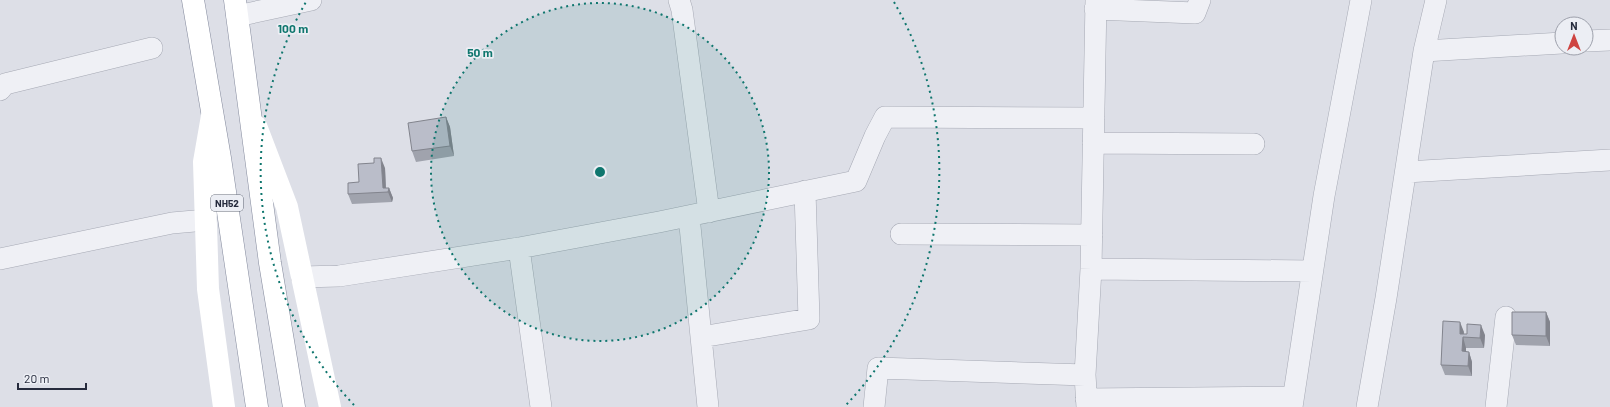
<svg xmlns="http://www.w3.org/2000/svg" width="1610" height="407" font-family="Barlow,sans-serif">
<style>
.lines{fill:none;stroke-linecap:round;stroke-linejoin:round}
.minor-casing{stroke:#a6a9b4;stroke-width:22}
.trunk-casing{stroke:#848a9d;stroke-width:23}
.minor{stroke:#eff0f5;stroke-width:21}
.secondary{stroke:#fff;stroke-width:22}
.trunk{stroke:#fff;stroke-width:22}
.wall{fill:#a0a3ad}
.shaded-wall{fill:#82848d}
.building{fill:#babdc9;stroke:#82848d}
.ring{fill:none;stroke:#0f766e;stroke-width:2;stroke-dasharray:2 4}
.labels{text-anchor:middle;stroke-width:3.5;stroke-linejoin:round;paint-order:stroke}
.shield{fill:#eceef4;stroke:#616674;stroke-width:1}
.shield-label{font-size:10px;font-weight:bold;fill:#262b3d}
.centre{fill:#0f766e;stroke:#eceef4;stroke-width:2}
.ring-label{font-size:12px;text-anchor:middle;font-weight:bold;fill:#0f766e;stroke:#eceef4;stroke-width:3.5;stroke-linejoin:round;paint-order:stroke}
</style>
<rect width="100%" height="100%" fill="#dddfe7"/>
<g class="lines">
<defs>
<path id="minor" d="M679 0 682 10 709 212
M1095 9 1195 13 1200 0
M237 16 311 0
M1586 41 1610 40
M1424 51 1562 43
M0 90 5 84 152 48
M1093 143 1254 144
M1406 172 1610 160
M689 216 708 407
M901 234 1092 235
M519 248 541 407
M0 259 172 223 206 220
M1091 269 1312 271
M302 277 339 276 519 248 659 222 856 181 875 136 885 117 1094 118
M701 337 809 319 805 191
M1086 399 1293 397
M874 407 878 368 1085 375
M1087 407 1085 375 1091 269 1096 0
M1292 407 1324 196 1361 0
M1367 407 1386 298 1424 51 1436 0
M1496 407 1506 317"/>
<path id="trunk" d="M193 0 220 158 257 407
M235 0 270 263 294 407"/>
</defs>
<use href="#minor" class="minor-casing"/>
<use href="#trunk" class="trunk-casing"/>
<use href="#minor" class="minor"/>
<path class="secondary" d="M212 116 204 162 208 289 224 407
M256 126 287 207 330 407"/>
<use href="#trunk" class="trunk"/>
</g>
<path class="wall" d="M446 117 450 127 454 156 416 162 412 151Z
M385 168 386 188H389L393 198 392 202 352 204 348 194 359 182Z
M1546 312 1550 322V346L1516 345 1512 335Z
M1464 332V334L1485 335 1484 348H1466V352H1469L1472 362V376L1445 375 1441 365Z"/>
<path class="shaded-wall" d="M446 117 450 127 454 156 450 146Z
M381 158 385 168 386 192 383 188Z
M389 188 393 198 392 202 388 192Z
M1546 312 1550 322V346L1546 336Z
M1460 322 1464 332 1463 337 1466 348V361L1462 351 1460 334Z
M1481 325 1485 335 1484 348 1480 338Z
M1469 352 1472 362V376L1468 366Z"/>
<path class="building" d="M446 117 450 146 412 151 408 123Z
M374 158H381L383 188H389L388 192 348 194V183L359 182 358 164 374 163Z
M1512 312H1546V336L1512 335Z
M1443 321 1460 322V334H1467V324L1481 325 1480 338 1463 337 1462 351 1469 352 1468 366 1441 365Z"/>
<circle cx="600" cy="172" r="169" fill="#0f766e" fill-opacity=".12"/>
<g class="ring">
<circle cx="600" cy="172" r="169"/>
<path d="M354 405A339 339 0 0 1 306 2M894 2A339 339 0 0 1 846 405"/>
</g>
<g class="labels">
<rect class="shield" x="211" y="195" width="32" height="16" rx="3"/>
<g class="shield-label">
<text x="227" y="207">NH52</text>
</g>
</g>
<circle cx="600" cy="172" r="6" class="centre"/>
<g class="ring-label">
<text x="293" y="33">100 m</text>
<text x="480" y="57">50 m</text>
</g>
<g transform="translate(1574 36)"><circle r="19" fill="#eceef4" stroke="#9da0ab"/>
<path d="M0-3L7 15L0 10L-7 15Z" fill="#ce4340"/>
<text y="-6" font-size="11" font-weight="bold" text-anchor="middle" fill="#262b3d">N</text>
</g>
<path d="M18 383v6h68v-6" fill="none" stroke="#262b3d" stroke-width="2"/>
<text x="24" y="383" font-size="12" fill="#262b3d" stroke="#eceef4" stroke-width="3" paint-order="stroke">20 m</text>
</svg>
